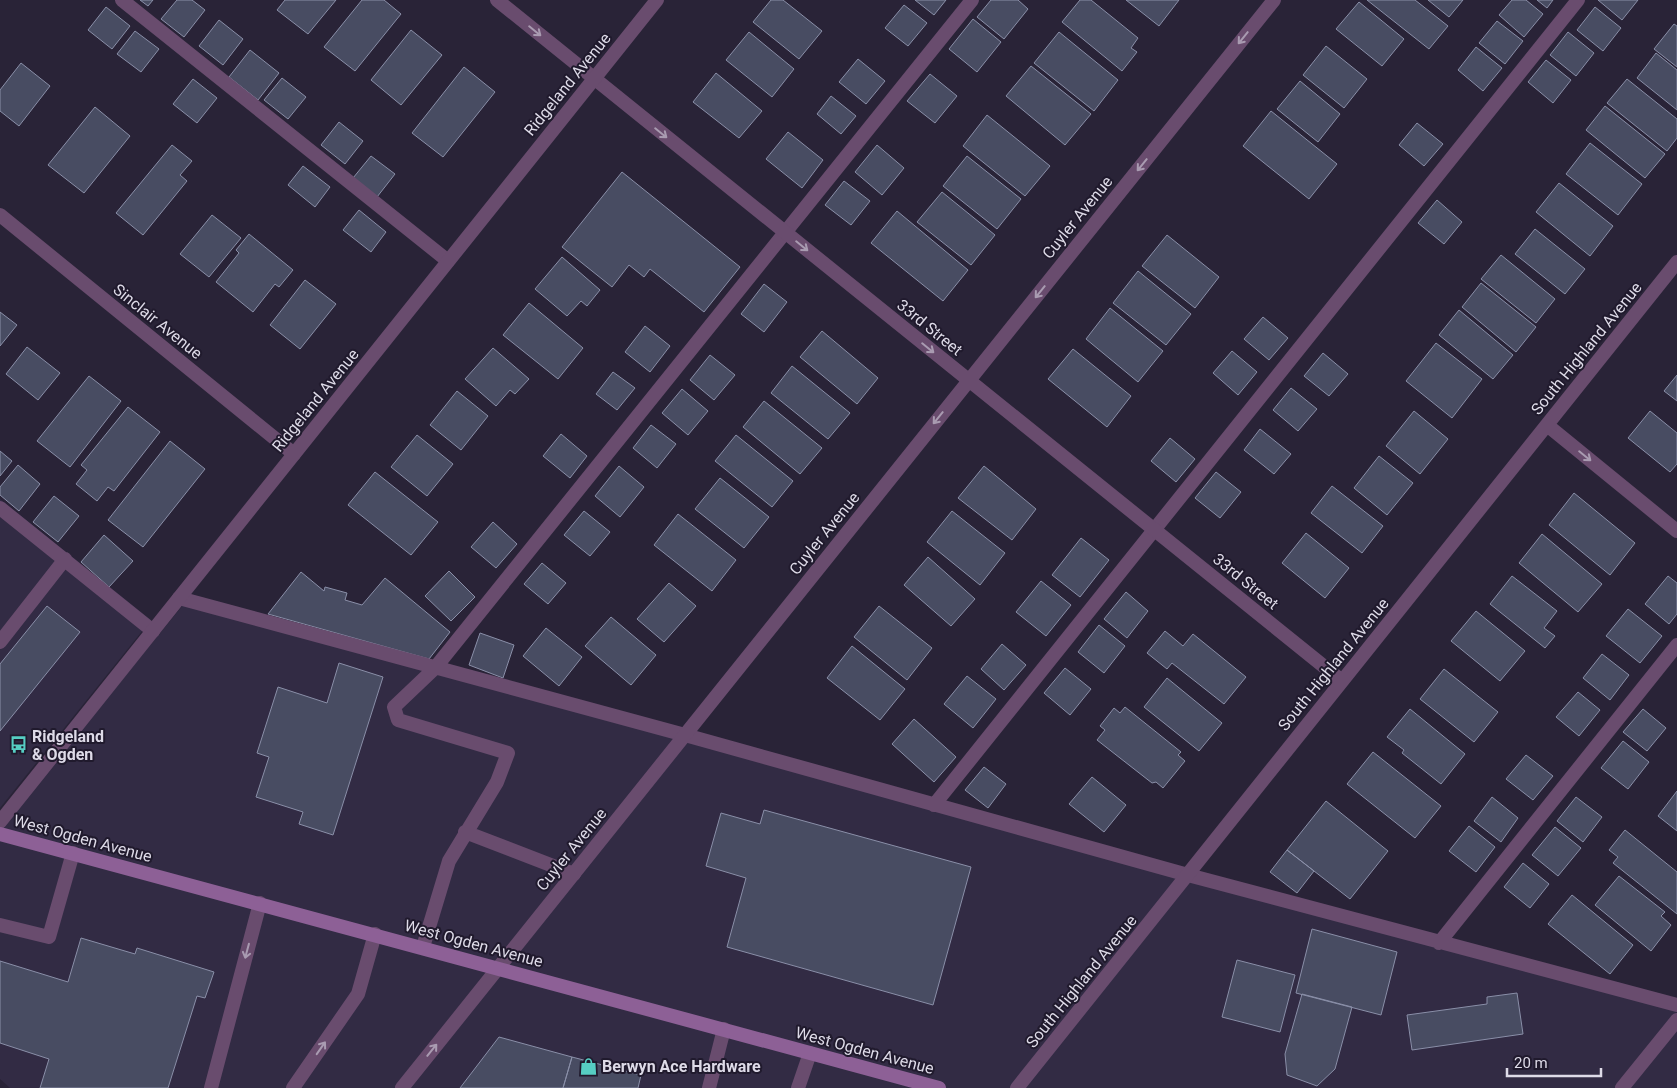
<svg xmlns="http://www.w3.org/2000/svg" width="1677" height="1088" font-family="Roboto,sans-serif">
<style>
.built{fill:#322b44}
.building{fill:#484c62;stroke:#8a8fa8}
.lines{fill:none;stroke-linecap:round;stroke-linejoin:round}
.service{stroke:#694c6e;stroke-width:14}
.minor{stroke:#694c6e;stroke-width:14}
.tertiary{stroke:#694c6e;stroke-width:14}
.secondary{stroke:#8d6096;stroke-width:14}
.oneway{stroke:#a99bb1}
.labels{text-anchor:middle;stroke-width:4;stroke-linejoin:round;paint-order:stroke}
.street-label{font-size:16px;fill:#dedbe8;stroke:#201a2d}
.poi-label{font-size:16px;font-weight:bold;fill:#dedbe8;stroke:#201a2d;text-anchor:start}
</style>
<rect width="100%" height="100%" fill="#292337"/>
<path class="built" d="M0 499 151 620 0 808Z
M183 605 1677 1011V1088H10L0 1079V829Z"/>
<path class="building" d="M140 0H153L148 6Z
M177 0H192L205 10 184 37 161 19Z
M285 0H336L308 34 277 10Z
M362 0H384L401 14 355 71 324 47Z
M771 0H783L822 31 799 59 753 22Z
M915 0H946L934 15Z
M991 0H1018L1028 9 1004 39 977 17Z
M1080 0H1091L1138 38 1131 48 1137 52 1122 71 1062 22Z
M1126 0H1179L1159 26Z
M1367 0H1415L1448 26 1429 49Z
M1428 0H1463L1449 17Z
M1512 0H1526L1543 14 1524 37 1499 15Z
M1537 0H1553L1547 8Z
M1598 0H1638L1622 20Z
M1359 2 1404 39 1382 66 1336 29Z
M904 5 927 23 908 46 885 28Z
M106 7 130 26 112 49 88 30Z
M1595 7 1621 28 1603 51 1577 30Z
M973 19 1001 42 977 72 949 49Z
M219 20 243 39 223 65 199 46Z
M1497 21 1523 41 1505 64 1479 43Z
M1674 24 1677 26V67L1654 49Z
M411 30 442 55 401 105 371 80Z
M135 31 159 49 141 72 117 54Z
M749 32 794 69 772 97 726 60Z
M1059 32 1118 80 1094 111 1034 63Z
M1568 32 1594 53 1576 76 1550 55Z
M1326 46 1367 79 1344 108 1303 75Z
M1476 47 1502 68 1483 91 1458 70Z
M250 50 279 73 258 100 229 77Z
M1656 53 1677 70V110L1637 78Z
M858 59 885 81 866 104 839 82Z
M1546 60 1571 80 1553 103 1528 82Z
M21 63 50 86 19 126 0 111V90Z
M1031 66 1091 114 1065 145 1006 96Z
M464 67 495 92 443 157 412 133Z
M716 73 762 111 739 138 693 102Z
M930 74 957 96 935 123 907 101Z
M282 78 306 97 288 119 264 100Z
M193 79 217 98 197 123 173 104Z
M1627 79 1677 119V138L1667 151 1607 103Z
M1300 81 1340 114 1318 142 1277 109Z
M831 96 856 116 841 134 817 114Z
M1605 106 1665 154 1645 178 1586 130Z
M95 107 130 136 84 193 48 165Z
M1271 111 1337 164 1309 199 1243 146Z
M987 115 1050 166 1025 196 963 146Z
M339 122 363 141 345 164 321 145Z
M1417 123 1443 144 1424 166 1399 145Z
M788 132 823 160 802 188 766 159Z
M1590 143 1642 184 1618 215 1566 174Z
M172 145 192 161 180 175 187 181 143 235 116 213Z
M877 145 904 168 882 195 855 172Z
M371 156 395 174 377 197 353 178Z
M967 156 1021 199 997 229 943 186Z
M303 166 330 187 315 207 288 185Z
M622 172 740 267 704 312 650 269 644 277 629 265 612 287 562 247Z
M844 181 870 201 851 225 825 205Z
M1559 183 1613 226 1590 256 1536 212Z
M942 192 995 235 971 265 917 222Z
M1437 200 1462 222 1444 244 1418 223Z
M359 210 386 232 371 252 343 230Z
M897 211 968 270 943 301 871 243Z
M212 215 241 238 209 277 180 254Z
M1535 229 1585 269 1565 294 1515 254Z
M249 234 293 270 279 287 275 284 253 312 216 282 239 253 236 250Z
M1167 235 1219 277 1195 308 1142 266Z
M1501 255 1555 299 1536 323 1481 279Z
M562 257 600 290 587 306 581 301 567 316 535 289Z
M1138 271 1191 314 1166 345 1113 303Z
M305 280 336 304 300 349 270 325Z
M1481 283 1536 327 1516 352 1462 307Z
M764 284 787 302 764 332 741 314Z
M529 303 583 348 558 379 503 335Z
M1110 308 1163 351 1138 382 1086 339Z
M1459 310 1513 355 1493 379 1439 335Z
M0 312 17 325 0 346Z
M1263 317 1288 338 1269 360 1244 339Z
M645 326 670 346 650 372 625 352Z
M822 331 878 378 857 404 800 357Z
M1436 343 1482 379 1452 418 1406 381Z
M27 347 60 373 38 400 6 374Z
M493 348 529 379 515 394 510 390 496 406 465 379Z
M1073 349 1131 396 1107 427 1048 379Z
M1232 351 1257 372 1238 395 1213 373Z
M1323 353 1348 374 1329 396 1304 376Z
M710 355 735 375 714 400 690 380Z
M792 366 850 413 828 439 771 393Z
M613 372 635 388 617 410 596 394Z
M1677 375V401L1664 391Z
M89 376 121 401 70 467 37 441Z
M1291 388 1317 409 1298 431 1273 410Z
M682 389 708 411 688 435 662 413Z
M457 391 488 416 461 450 430 425Z
M764 401 822 448 800 474 743 427Z
M128 407 160 432 114 491 108 487 97 501 76 484 87 470 81 465Z
M1414 411 1448 439 1420 474 1386 446Z
M1650 411 1677 433V464L1670 472 1628 438Z
M651 425 676 444 657 468 633 448Z
M1260 429 1291 454 1274 474 1244 450Z
M561 434 587 456 570 478 543 456Z
M417 435 453 464 427 496 391 467Z
M736 435 793 481 772 507 715 461Z
M1170 438 1195 459 1176 482 1151 461Z
M170 441 205 469 143 547 108 520Z
M0 451 12 461 0 476Z
M1379 456 1413 483 1387 515 1354 488Z
M18 465 40 484 19 511 0 495V487Z
M619 466 644 487 620 517 595 496Z
M984 466 1036 509 1012 540 958 498Z
M375 472 438 522 411 555 348 505Z
M1216 472 1241 492 1220 518 1195 498Z
M720 478 769 517 744 548 695 509Z
M1332 486 1383 526 1362 553 1311 513Z
M1574 493 1635 543 1610 575 1549 525Z
M54 496 79 516 58 542 33 522Z
M584 511 610 532 590 556 564 535Z
M952 511 1005 553 980 585 927 542Z
M678 514 736 560 712 591 654 545Z
M493 522 517 544 496 568 471 547Z
M1306 533 1349 568 1325 598 1282 563Z
M1542 534 1602 584 1578 612 1519 563Z
M104 535 133 561 109 587 81 562Z
M1081 538 1109 560 1080 597 1052 575Z
M928 557 975 599 951 626 904 585Z
M542 563 566 583 548 604 524 584Z
M449 571 475 597 451 621 425 596Z
M301 572 324 591 325 587 347 593 345 600 362 605 385 578 450 632 429 659 268 614Z
M1512 576 1557 611 1544 628 1555 636 1545 648 1490 604Z
M1668 576 1677 583V614L1669 624 1645 604Z
M1041 581 1071 605 1046 636 1016 612Z
M669 583 696 606 664 642 637 619Z
M1126 592 1148 611 1127 638 1104 619Z
M47 606 80 632 0 731V664Z
M879 606 932 648 907 680 854 637Z
M1628 609 1662 636 1640 663 1606 636Z
M1476 611 1525 651 1500 681 1451 641Z
M611 617 656 655 631 685 585 646Z
M1099 625 1125 646 1104 673 1078 652Z
M546 628 582 657 559 686 523 656Z
M1165 631 1183 646 1193 634 1246 677 1224 704 1172 663 1167 669 1147 653Z
M480 633 514 645 503 678 469 665Z
M1002 644 1026 665 1004 690 981 669Z
M852 646 905 689 880 720 827 678Z
M1602 654 1629 675 1610 700 1583 678Z
M339 663 383 677 333 835 299 824 303 812 256 797 269 757 257 753 278 687 327 703Z
M1065 668 1091 689 1070 715 1044 693Z
M1444 669 1498 712 1474 742 1420 699Z
M967 676 996 699 973 728 944 704Z
M1167 678 1222 723 1199 751 1144 707Z
M1578 692 1600 710 1579 736 1556 717Z
M1125 707 1181 752 1178 755 1185 761 1163 788 1156 782 1152 783 1097 740 1105 730 1100 726 1114 708 1120 713Z
M1410 709 1465 754 1441 784 1402 753 1404 750 1387 737Z
M1643 709 1666 728 1647 751 1623 732Z
M914 719 956 757 934 782 892 744Z
M1623 741 1649 762 1628 789 1601 768Z
M1373 752 1441 806 1415 838 1347 784Z
M1526 755 1553 776 1533 800 1506 779Z
M984 767 1006 784 988 808 965 790Z
M1092 777 1126 805 1104 832 1069 804Z
M1677 791V831L1658 816Z
M1492 797 1518 818 1501 842 1474 821Z
M1576 797 1602 817 1583 842 1557 821Z
M1326 801 1388 851 1350 899 1287 850Z
M764 810 971 867 933 1005 727 947 746 878 706 866 721 813 760 824Z
M1469 826 1495 847 1476 872 1449 851Z
M1555 827 1581 848 1558 876 1532 855Z
M1625 830 1677 872V914L1613 863 1618 857 1609 850Z
M1287 850 1314 871 1297 893 1270 872Z
M1523 863 1549 884 1530 908 1504 887Z
M1619 876 1665 912 1661 916 1671 925 1651 951 1595 905Z
M1572 895 1633 945 1610 974 1548 924Z
M1312 929 1397 952 1381 1015 1296 993Z
M81 938 135 954 137 948 214 972 205 998 197 996 168 1088H40L49 1059 0 1043V961L68 982Z
M1237 960 1295 975 1280 1032 1222 1017Z
M1517 993 1523 1034 1412 1050 1407 1015 1487 1004V997Z
M1302 994 1352 1007 1335 1069 1317 1086 1287 1075 1285 1054Z
M499 1037 572 1057 563 1088H460Z
M572 1057 641 1075 638 1088H563Z"/>
<g class="lines">
<path class="service" d="M122 0 448 261
M0 508 153 631
M179 598 685 735 1188 875 1677 1005
M0 642 65 559
M934 805 1578 0
M465 832 574 874
M0 925 49 937 73 853
M1439 943 1677 645
M423 947 449 861 497 782 508 753 398 720 394 707 435 668 972 0
M211 1088 260 903
M293 1088 358 994 375 934
M709 1088 724 1029
M798 1088 810 1053"/>
<path class="minor" d="M497 0 1342 681
M0 215 294 454
M1547 425 1677 531
M402 1088 1274 0
M1017 1088 1677 262
M1622 1088 1677 1020"/>
<path class="tertiary" d="M0 822 657 0"/>
<path class="secondary" d="M0 834 939 1088"/>
</g>
<defs><path id="oneway-shaft" d="M-6 0H5M1.5-3L5.5 0L1.5 3" fill="none" stroke-width="1.6" stroke-linecap="round" stroke-linejoin="round" transform="scale(1.25)"/></defs>
<g class="oneway">
<use href="#oneway-shaft" transform="translate(535 31) rotate(39)"/>
<use href="#oneway-shaft" transform="translate(1243 38) rotate(129)"/>
<use href="#oneway-shaft" transform="translate(661 133) rotate(39)"/>
<use href="#oneway-shaft" transform="translate(1142 165) rotate(129)"/>
<use href="#oneway-shaft" transform="translate(802 246) rotate(39)"/>
<use href="#oneway-shaft" transform="translate(1040 292) rotate(129)"/>
<use href="#oneway-shaft" transform="translate(928 348) rotate(39)"/>
<use href="#oneway-shaft" transform="translate(938 418) rotate(129)"/>
<use href="#oneway-shaft" transform="translate(1585 456) rotate(39)"/>
<use href="#oneway-shaft" transform="translate(247 951) rotate(105)"/>
<use href="#oneway-shaft" transform="translate(321 1048) rotate(-55)"/>
<use href="#oneway-shaft" transform="translate(432 1050) rotate(-51)"/>
</g>
<defs>
<symbol id="bus-bare" viewBox="-9 -9 18 18"><path d="M-5-6H5V4H4V6H2V4H-2V6H-4V4H-5ZM-3.5-4V0h7V-4ZM-3.5 1.2v1.5H-2V1.2ZM2 1.2v1.5H3.5V1.2Z" fill="#56cec3" stroke="#201a2d" stroke-width="2.5" paint-order="stroke"/></symbol>
<symbol id="shop-bare" viewBox="-9 -9 18 18"><path d="M-5-2.5h2.3a2.7 3.5 0 0 1 5.4 0H5L5.5 6h-11ZM-1.5-2.5h3a1.5 2.3 0 0 0-3 0Z" fill="#56cec3" stroke="#201a2d" stroke-width="2.5" paint-order="stroke"/></symbol>
</defs>
<g fill-rule="evenodd">
<use href="#bus-bare" x="6" y="732" width="25" height="25"/>
<use href="#shop-bare" x="576" y="1054" width="25" height="25"/>
</g>
<g class="labels">
<g class="street-label">
<text transform="translate(567 84) rotate(-51)" y="6">Ridgeland Avenue</text>
<text transform="translate(1077 217) rotate(-51)" y="6">Cuyler Avenue</text>
<text transform="translate(158 321) rotate(39)" y="6">Sinclair Avenue</text>
<text transform="translate(930 327) rotate(39)" y="6">33rd Street</text>
<text transform="translate(1586 348) rotate(-51)" y="6">South Highland Avenue</text>
<text transform="translate(315 400) rotate(-51)" y="6">Ridgeland Avenue</text>
<text transform="translate(824 533) rotate(-51)" y="6">Cuyler Avenue</text>
<text transform="translate(1246 581) rotate(39)" y="6">33rd Street</text>
<text transform="translate(1333 664) rotate(-51)" y="6">South Highland Avenue</text>
<text transform="translate(83 838) rotate(15)" y="6">West Ogden Avenue</text>
<text transform="translate(571 849) rotate(-51)" y="6">Cuyler Avenue</text>
<text transform="translate(474 943) rotate(15)" y="6">West Ogden Avenue</text>
<text transform="translate(1081 981) rotate(-51)" y="6">South Highland Avenue</text>
<text transform="translate(865 1050) rotate(15)" y="6">West Ogden Avenue</text>
</g>
<g class="poi-label">
<text x="32" y="742">Ridgeland<tspan x="32" dy="18">&amp; Ogden</tspan></text>
<text x="602" y="1072">Berwyn Ace Hardware</text>
</g>
</g>
<path d="M1507 1068v8h94v-8" fill="none" stroke="#dedbe8" stroke-width="2.5"/>
<text x="1514" y="1068" font-size="15" fill="#dedbe8" stroke="#201a2d" stroke-width="4" paint-order="stroke">20 m</text>
</svg>
